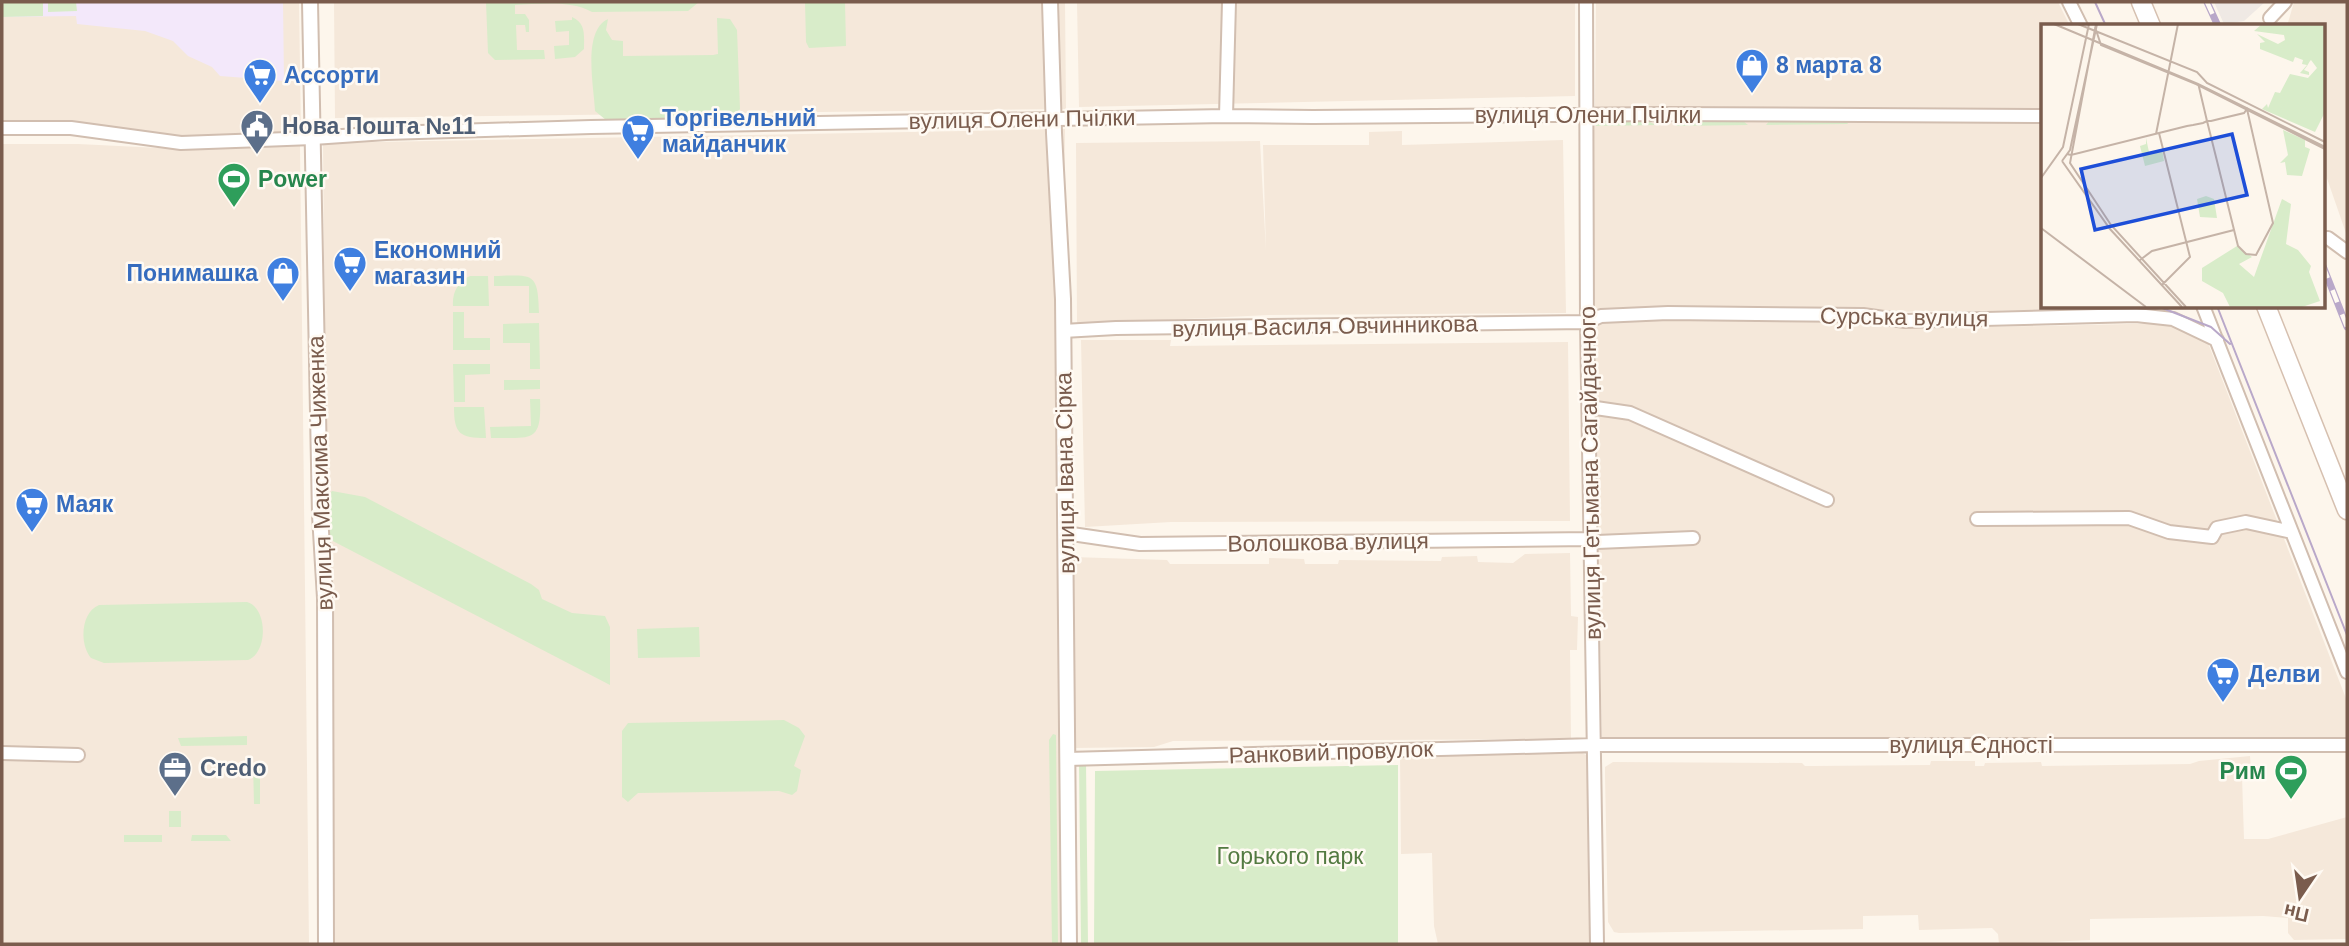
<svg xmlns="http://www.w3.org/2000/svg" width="2349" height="946" font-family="Helvetica,sans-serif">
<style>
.residential{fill:#f5e8da}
.industrial{fill:#efe9e4}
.education{fill:#f3e8fa}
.green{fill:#d8ecc9}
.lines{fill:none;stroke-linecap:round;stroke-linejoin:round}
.minor-casing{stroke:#d1beb0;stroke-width:16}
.tertiary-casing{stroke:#d1beb0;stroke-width:18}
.secondary-casing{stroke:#d6c0b0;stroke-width:21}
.minor{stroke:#fff;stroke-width:12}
.tertiary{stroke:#fff;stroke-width:14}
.secondary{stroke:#fff;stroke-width:18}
.tram{stroke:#b9a8c9;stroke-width:2}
.rail-casing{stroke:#b9a8c9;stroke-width:7}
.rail{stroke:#fffaf3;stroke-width:4.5;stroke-dasharray:13;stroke-linecap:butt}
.labels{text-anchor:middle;stroke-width:5;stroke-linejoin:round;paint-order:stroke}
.shop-label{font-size:23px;font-weight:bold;fill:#366cbe;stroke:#fffaf3;text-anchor:start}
.street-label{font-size:23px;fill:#7a5c4d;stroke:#fffaf3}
.service-label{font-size:23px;font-weight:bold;fill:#4e5e75;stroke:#fffaf3;text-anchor:start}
.leisure-label{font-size:23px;font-weight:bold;fill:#27864d;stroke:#fffaf3;text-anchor:start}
.park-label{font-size:23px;fill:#537a41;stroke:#fffaf3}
.inset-road{fill:none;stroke:#c5b3a7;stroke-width:2}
.view{fill:#1d4ed8;fill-opacity:0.15;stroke:#1d4ed8;stroke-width:3.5}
.inset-edge{fill:none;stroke:#7a5c4d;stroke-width:3.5}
</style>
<rect width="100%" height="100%" fill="#fdf6ec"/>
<path class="residential" d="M2 2H299L301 134 181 139 2 125Z
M334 2H1065L1066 109 335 118Z
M1077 2H1575V96L1079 107Z
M1596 2H2058L2070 26H2043V109L1867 110 1595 107Z
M2294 2H2347V236L2323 167V26H2287Z
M2043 120V306H2069V310L1877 312 1594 311 1592 121Z
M1065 129 1060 944H330L323 143Z
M1402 131V145L1563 140 1566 313 1269 315 1077 324 1076 143 1260 141 1266 251 1263 145H1369V132Z
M2 144H78L180 149 300 146 309 944H2Z
M1605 319 1864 320 1906 329 2173 323 2208 343 2347 701V737L1980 738 1602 743 1595 399 1596 325Z
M1081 340H1171L1170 346 1568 342 1570 521 1171 522 1085 527Z
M1570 553 1571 616 1578 617 1577 650H1570L1571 739 1173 741 1154 747 1073 748 1072 557 1167 560 1170 564H1269V558L1304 559 1305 564H1338L1339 560 1441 561 1442 557 1477 556 1478 562 1513 563 1525 554Z
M1582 753 1588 756 1589 762 1590 944H1438L1434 926 1432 853 1401 854 1400 755Z
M2250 756 2251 771 2242 776 2244 839H2268L2347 817V939L2294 940 2288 933V918L2263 916 2090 919V940L2002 944H1999L1998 934 1992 928 1919 930 1918 915 1863 916V929L1619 933 1614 932 1608 922 1605 776V767L1613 762 1802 763 1805 766H1813L1930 765 1931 761H1975V766H1984L1985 763 2041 762 2042 766 2190 764 2199 761Z"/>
<path class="industrial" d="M2214 2H2265L2244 21 2224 24Z"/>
<path class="education" d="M2 2H283L284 81 220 76 212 67 188 56 173 41 145 31 77 24 76 16 2 17Z"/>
<path class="green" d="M2 2H43V16L2 17Z
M48 2H76L77 11 48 12Z
M486 2H699L688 11 592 12C571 0 539 4 515 5V14H525L529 20V32H526L525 25H516L517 50H544L545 59 495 60 488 53Z
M805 2H845L846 46 809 48 806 42Z
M572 17C586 23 584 35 584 49L575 57 555 59 554 46 569 45V31L556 32 555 21 572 20Z
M717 18 730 19 737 30 740 109 734 117 606 120 595 111C594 87 582 31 608 19L606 30 612 40 623 41V56L713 55 718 54Z
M1708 120 1743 121 1748 125 1676 126 1684 121Z
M1770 120 1846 121 1848 124 1766 125Z
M1648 121 1656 125 1595 126 1600 122Z
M470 276H488L489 306H453C452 293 458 281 470 276Z
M494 276C533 275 538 271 539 313H529V286H494Z
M453 312H464V338H490V350H453Z
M539 323 540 369H530V343H503V324Z
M453 364H490V374L465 375V402H454Z
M504 380H540V389L504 390Z
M530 399H540C542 445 530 437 491 438L490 427 531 426Z
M454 407H484L486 438C460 438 454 434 454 407Z
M332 491 365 497 531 584 539 590 542 599 572 613 605 616 610 627V685L327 538 326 498Z
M247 602C268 608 268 653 248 660L104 663 91 658C79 644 81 612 99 605Z
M699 627 700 657 638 658 637 629Z
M784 720 799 728 805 736 794 766 801 770 797 791 792 795 779 791 638 793 628 802 622 797V731L628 723Z
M1053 734 1056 735 1058 944H1052L1049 740Z
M247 736V745L181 746 178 738Z
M1079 761 1086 762 1088 944H1081Z
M253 763H260V804H254Z
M1398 765V944H1094L1095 771Z
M169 811H181V827H169Z
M124 835H162V842H124Z
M192 835H226L231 841H191Z"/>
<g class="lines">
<defs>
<path id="minor" d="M1586 2 1587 322 1597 944
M2069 2 2081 26
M2270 18 2285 2
M1226 116 1229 2
M2 128H71L181 143 313 138 386 133 591 127 1226 116 1313 117 1664 114 2043 116
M2328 238 2347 252
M2203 306 2347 672
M1063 331 1116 328 1587 322 1601 316 1668 313 1863 315 1905 321 2136 315 2173 319 2217 340
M1589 407 1630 413 1827 500
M1977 519 2129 518 2169 532 2212 537 2217 528 2246 522 2292 532
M1065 533 1140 544 1591 539 1597 542 1693 538
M2 753 78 755
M1067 759 1595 745H2347"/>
<path id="tertiary" d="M310 2 320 515 325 598 326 944
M1050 2 1054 133 1063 299 1069 944"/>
<path id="secondary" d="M2141 2 2151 26
M2266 306 2347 510"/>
</defs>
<use href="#minor" class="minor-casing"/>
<use href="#tertiary" class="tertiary-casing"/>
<use href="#secondary" class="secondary-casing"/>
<use href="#minor" class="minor"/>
<use href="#tertiary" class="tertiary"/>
<use href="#secondary" class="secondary"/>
<path class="tram" d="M2095 2 2106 26
M2157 306 2211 327 2230 344
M2217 306 2347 635"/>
<defs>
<path id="rail" d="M2207 2 2218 26
M2323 266 2347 327"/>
</defs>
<use href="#rail" class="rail-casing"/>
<use href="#rail" class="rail"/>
</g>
<defs>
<symbol id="shop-pin" viewBox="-11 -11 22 30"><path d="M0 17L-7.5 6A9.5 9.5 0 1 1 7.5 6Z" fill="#3f7fe0" stroke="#fffaf3"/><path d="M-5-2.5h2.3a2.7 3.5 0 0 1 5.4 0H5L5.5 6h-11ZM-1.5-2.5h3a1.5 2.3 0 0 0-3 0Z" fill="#fff"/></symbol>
<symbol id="supermarket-pin" viewBox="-11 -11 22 30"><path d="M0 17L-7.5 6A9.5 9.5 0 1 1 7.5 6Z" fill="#3f7fe0" stroke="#fffaf3"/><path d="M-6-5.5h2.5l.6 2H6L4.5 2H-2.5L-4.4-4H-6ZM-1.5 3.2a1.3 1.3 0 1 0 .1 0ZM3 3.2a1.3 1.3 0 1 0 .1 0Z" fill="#fff"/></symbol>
<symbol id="civic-pin" viewBox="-11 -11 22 30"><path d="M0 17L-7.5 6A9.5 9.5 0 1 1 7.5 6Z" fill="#5c6f8a" stroke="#fffaf3"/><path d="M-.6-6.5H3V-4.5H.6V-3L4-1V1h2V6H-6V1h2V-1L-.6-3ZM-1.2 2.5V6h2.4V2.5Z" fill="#fff"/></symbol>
<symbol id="stadium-pin" viewBox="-11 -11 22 30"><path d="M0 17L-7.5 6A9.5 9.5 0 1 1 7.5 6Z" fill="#2e9e5b" stroke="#fffaf3"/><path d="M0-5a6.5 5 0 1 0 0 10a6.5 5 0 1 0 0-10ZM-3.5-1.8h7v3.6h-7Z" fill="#fff"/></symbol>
<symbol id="office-pin" viewBox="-11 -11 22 30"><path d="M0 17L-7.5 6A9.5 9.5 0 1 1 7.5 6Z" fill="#5c6f8a" stroke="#fffaf3"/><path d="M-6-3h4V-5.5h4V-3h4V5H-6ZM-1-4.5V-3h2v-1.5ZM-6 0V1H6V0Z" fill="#fff"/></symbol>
</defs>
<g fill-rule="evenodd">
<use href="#shop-pin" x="1733" y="46" width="38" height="52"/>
<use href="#supermarket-pin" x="241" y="56" width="38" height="52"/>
<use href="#civic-pin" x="238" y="107" width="38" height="52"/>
<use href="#supermarket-pin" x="619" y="112" width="38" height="52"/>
<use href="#stadium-pin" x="215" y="160" width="38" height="52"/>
<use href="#supermarket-pin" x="331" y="244" width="38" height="52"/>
<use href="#shop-pin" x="264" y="254" width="38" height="52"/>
<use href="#supermarket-pin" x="13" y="485" width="38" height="52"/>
<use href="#supermarket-pin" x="2204" y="655" width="38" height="52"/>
<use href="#office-pin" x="156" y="749" width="38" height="52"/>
<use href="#stadium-pin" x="2272" y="752" width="38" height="52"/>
</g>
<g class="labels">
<g class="shop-label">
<text x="1776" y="73">8 марта 8</text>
<text x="284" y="83">Ассорти</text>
<text x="662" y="126">Торгівельний<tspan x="662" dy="26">майданчик</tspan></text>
<text x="374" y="258">Економний<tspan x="374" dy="26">магазин</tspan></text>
<text x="258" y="281" text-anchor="end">Понимашка</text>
<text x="56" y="512">Маяк</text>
<text x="2248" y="682">Делви</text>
</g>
<g class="street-label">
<text x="1588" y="123">вулиця Олени Пчілки</text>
<text transform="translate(1022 119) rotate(-1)" y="8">вулиця Олени Пчілки</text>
<text transform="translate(1904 317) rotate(1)" y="8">Сурська вулиця</text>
<text transform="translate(1325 326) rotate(-1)" y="8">вулиця Василя Овчинникова</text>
<text transform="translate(320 473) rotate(-92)" y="8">вулиця Максима Чиженка</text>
<text transform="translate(1065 473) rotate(-91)" y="8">вулиця Івана Сірка</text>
<text transform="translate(1590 473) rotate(-91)" y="8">вулиця Гетьмана Сагайдачного</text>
<text transform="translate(1328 542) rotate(-1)" y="8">Волошкова вулиця</text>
<text x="1971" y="753">вулиця Єдності</text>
<text transform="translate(1331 752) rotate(-2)" y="8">Ранковий провулок</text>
</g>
<g class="service-label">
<text x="282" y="134">Нова Пошта №11</text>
<text x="200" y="776">Credo</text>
</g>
<g class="leisure-label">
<text x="258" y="187">Power</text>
<text x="2266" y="779" text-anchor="end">Рим</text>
</g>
<g class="park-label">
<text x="1290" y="864">Горького парк</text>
</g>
</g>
<g transform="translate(2041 24)">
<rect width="284" height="284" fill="#fdf6ec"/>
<path d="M221 0H283V90L274 108 221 85 226 80 227 84 234 68 239 69 249 50 267 54 276 44 270 36 269 37 266 42 263 46 268 48V51L259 49 266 41 261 40 262 36 254 33 252 38 219 25V19L224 18 216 10 237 20 244 16 243 11 213 7ZM242 106 264 116V123L269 125 261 152 246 151 244 138 239 139 247 131ZM105 114 108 128 121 125 123 137 104 142 99 122 105 120ZM165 172 173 175 176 194 159 193 156 175ZM241 175 250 180 245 220 257 226 270 242 268 248 279 277 261 283H189L182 269 161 257V244L196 222 211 233 198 240 213 253Z" fill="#d8ecc9"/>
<path class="inset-road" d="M13 0 157 60 284 123M37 0 156 48 166 59 284 118M55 0 29 139 70 201 145 283M54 3 60 21 155 60 284 125M118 109 149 233 121 261M115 110 137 0M26 130 30 131 146 102 152 101 162 99 166 97H170L178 95 203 89 206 85 232 199 215 231 205 230 197 222 176 137 166 97 158 63 157 60M21 137 69 205 141 283M21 137 29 126 56 0M0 154 22 123 48 0M0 204 105 283M99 236 111 227 193 206"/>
<path class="view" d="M191 110 206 171 54 206 40 145Z"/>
<rect width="284" height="284" class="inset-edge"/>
</g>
<rect width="2349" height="946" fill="none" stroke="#7a5c4d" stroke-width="7"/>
<g transform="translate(2300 897) rotate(193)" stroke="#fffaf3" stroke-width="5" paint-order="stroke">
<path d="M0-5L12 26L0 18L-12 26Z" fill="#7a5c4d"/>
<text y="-10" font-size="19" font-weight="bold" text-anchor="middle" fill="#7a5c4d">Пн</text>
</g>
</svg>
